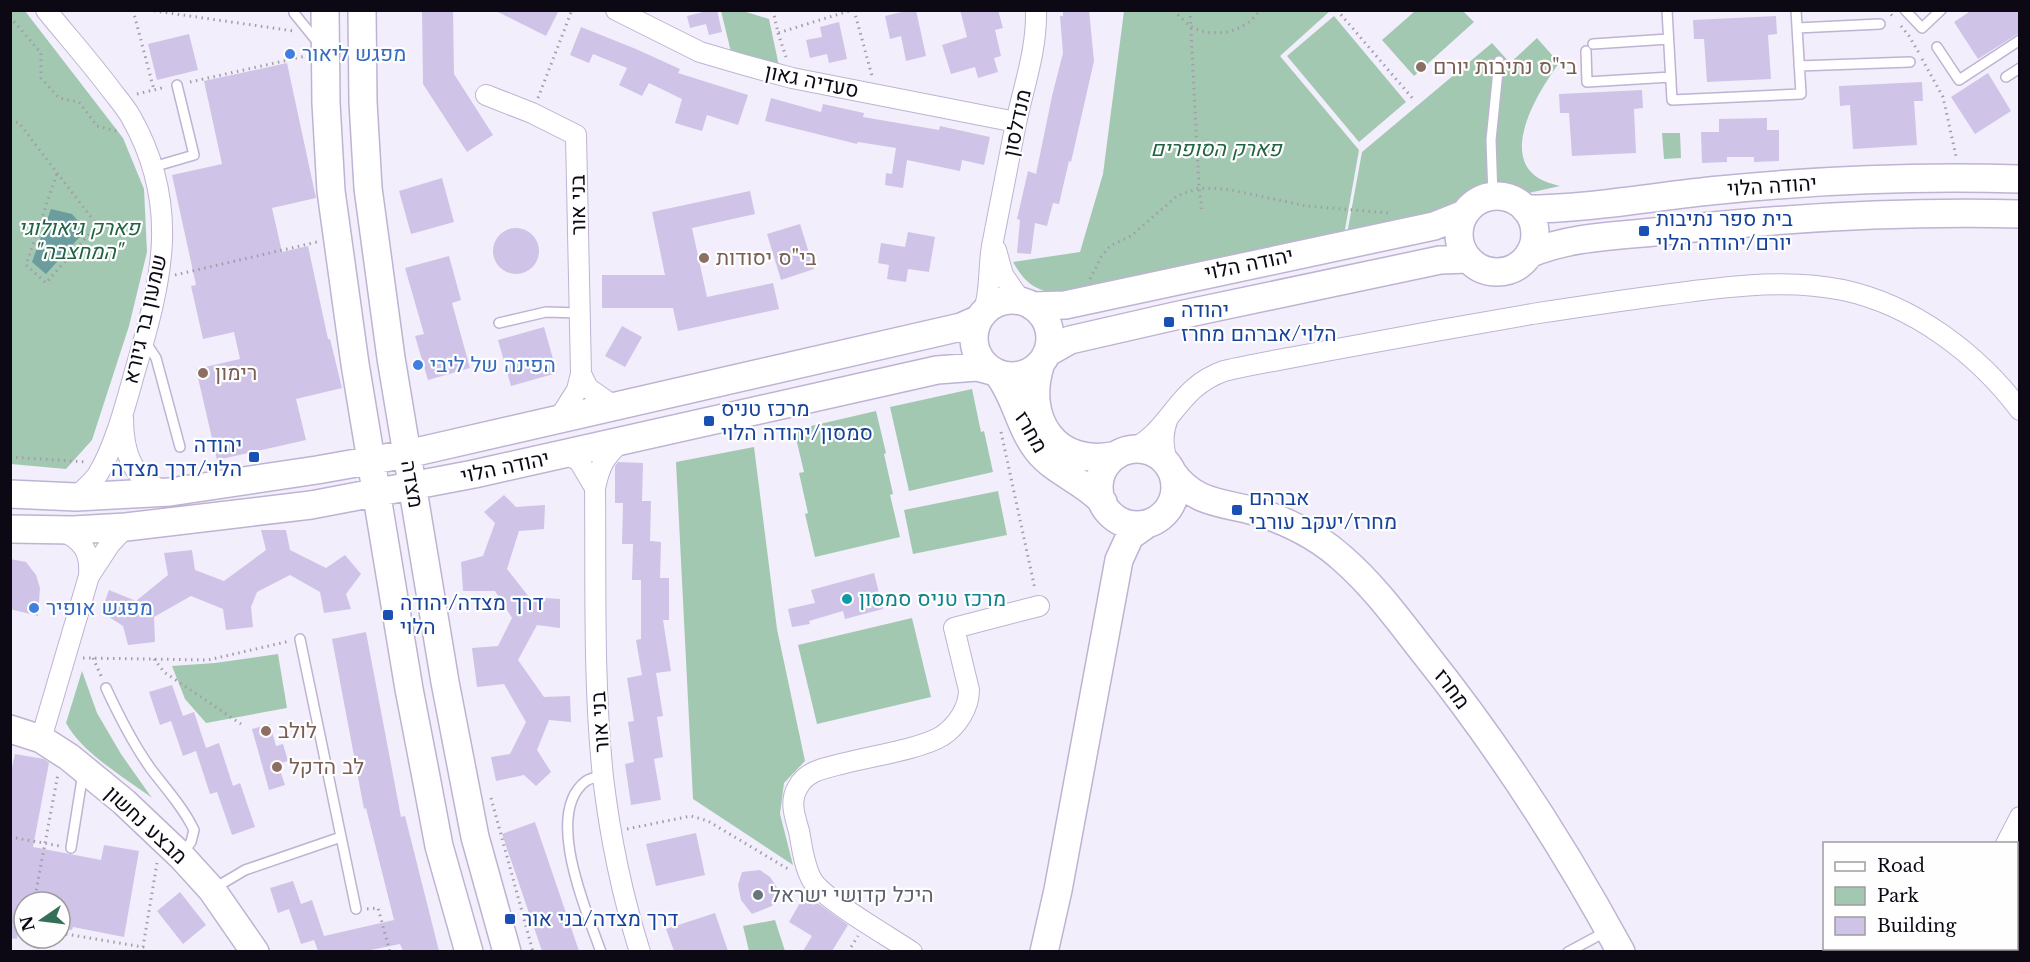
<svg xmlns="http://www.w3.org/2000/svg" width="2030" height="962" font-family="'Libre Baskerville',Heebo,serif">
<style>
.green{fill:#a3c8b2}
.water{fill:#6b9d9e}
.building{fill:#d0c3e8}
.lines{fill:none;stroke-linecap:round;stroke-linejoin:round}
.lane-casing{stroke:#beb3d2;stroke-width:12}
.street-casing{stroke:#beb3d2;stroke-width:22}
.secondary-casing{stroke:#beb3d2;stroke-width:30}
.path{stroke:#a29da9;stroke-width:3;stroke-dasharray:1.5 4.5;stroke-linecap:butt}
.lane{stroke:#fff;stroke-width:9}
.street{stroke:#fff;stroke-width:20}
.secondary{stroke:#fff;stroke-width:27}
.shop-dot{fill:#3f7fe0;stroke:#fefefe;stroke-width:2}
.education-dot{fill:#8d6e63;stroke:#fefefe;stroke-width:2}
.transit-dot{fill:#1a4fb4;stroke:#fefefe;stroke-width:2}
.culture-dot{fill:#0f9aa8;stroke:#fefefe;stroke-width:2}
.worship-dot{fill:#6b7280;stroke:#fefefe;stroke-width:2}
.labels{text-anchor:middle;stroke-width:4.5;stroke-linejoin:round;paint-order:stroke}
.shop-label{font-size:21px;fill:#366cbe;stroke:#fefefe;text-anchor:start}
.education-label{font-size:21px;fill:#785e54;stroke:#fefefe;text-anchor:start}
.street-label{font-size:21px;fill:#0d0914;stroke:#fefefe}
.park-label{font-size:21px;font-style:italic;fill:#216243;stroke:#fefefe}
.transit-label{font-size:21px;fill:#164399;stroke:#fefefe;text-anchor:start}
.culture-label{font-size:21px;fill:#0d838f;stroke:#fefefe;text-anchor:start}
.worship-label{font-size:21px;fill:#5b616d;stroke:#fefefe;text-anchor:start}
</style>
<rect width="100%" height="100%" fill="#f3eefb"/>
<path class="green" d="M10 11H25L123 138 144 189 147 252 129 326 92 440 66 469 11 464Z
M721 11H743L769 19 779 66 731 52Z
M1124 11H1330L1280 56 1359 150 1344 235 1058 294C1034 290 1025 283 1013 262L1080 252 1103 174Z
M1415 11H1463L1474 22 1414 76 1382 40Z
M1334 16 1406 102 1359 142 1287 56Z
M1537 38 1559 63C1541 88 1505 144 1531 172 1539 181 1550 183 1560 186L1347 234 1362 152 1492 43 1510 63Z
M1662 133H1680L1681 158 1664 159Z
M972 389 981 432 984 431 993 472 909 491 890 407Z
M876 411 886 453 884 454 893 494 890 495 900 537 815 557 805 514 808 513 799 473 804 472 794 430Z
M754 447 777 629 805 761 784 783 780 814 793 865 693 799 676 462Z
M998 491 1007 535 913 554 904 510Z
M912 618 931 697 817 724 798 645Z
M278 654 287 708 206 723 185 699 172 666 215 663Z
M82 671 97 713 121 754 152 798C124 777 83 754 66 723Z
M775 920 785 951H749L743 926Z"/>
<path class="water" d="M51 209 72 214 86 230 46 274 32 262Z"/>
<path class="building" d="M422 10H453L454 74 493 135 467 152 423 84Z
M494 10H559L546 36Z
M711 10H717L722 32 709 35 706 24 690 28 687 16Z
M910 10H916L926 56 906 61 901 36 890 39 885 16Z
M960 10H998L1003 28 995 30 1001 56 994 58 998 72 978 78 975 67 951 74 942 45 967 37Z
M1063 10H1089L1094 61 1071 162 1069 161 1059 204 1053 203 1047 226 1035 223 1031 254 1017 253 1020 220 1017 219 1028 171 1036 174 1052 96 1063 53 1060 16H1063Z
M1972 10H2019V33L1978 59 1954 22Z
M1776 16 1777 34 1768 35 1771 79 1707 82 1704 39H1694L1693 20Z
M839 22 847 59 829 63 827 54 810 58 806 40 822 37 820 27Z
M581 27 636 49 680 69 678 73 748 95 738 125 707 115 702 131 675 123 682 99 649 83 642 96 619 85 627 68 593 54 589 63 570 55Z
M189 34 198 70 157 80 148 44Z
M287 63 316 198 272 208 282 252 308 246 328 339H330L342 388 296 399 306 440 217 460 196 369 240 359 234 332 203 339 191 286 196 285 172 175 222 164 204 81Z
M1988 73 2011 111 1975 134 1951 97Z
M1922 82 1923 101H1914L1917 145 1853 149 1850 105 1840 106 1839 86Z
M1642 90 1643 108 1634 109 1636 153 1572 156 1569 113H1560L1559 94Z
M771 98 821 112 823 104 864 113 863 117 939 130 940 126 990 137 984 165 962 160 960 171 907 160 903 188 885 185 886 173 892 174 896 148 858 142 857 144 765 121Z
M1767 118V130H1779V161L1754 162V157H1727V162L1702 163 1701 132H1719V119Z
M442 178 454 222 411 234 399 191Z
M750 191 755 214 692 228 707 297 773 283 779 309 678 331 673 308H602V275H665L652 212Z
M800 224 814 269 781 280 767 234Z
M493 251a23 23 0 1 1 46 0a23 23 0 1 1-46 0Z
M908 232 935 237 929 272 908 269 906 282 887 279 889 265 878 263 881 243 905 247Z
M449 256 461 300 452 303 470 368 428 380 415 336 424 334 405 268Z
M622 326 642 337 625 367 605 356Z
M544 327 557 373 511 386 498 340Z
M618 462 643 463 642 501H651L650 541 661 542 660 578H669V620H663L671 671 656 673 663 716 657 717 663 757 654 759 661 800 631 805 625 764 634 762 628 722 634 721 627 678 642 675 636 640 641 639V580H632L633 544H622L623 503H615V466Z
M504 495 516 507 545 505 544 529 519 531 507 569 529 597 560 599V628L537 625 518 660 544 697 570 696 571 722 549 720 537 750 551 772 536 786 524 775 496 781 491 757 510 754 526 722 504 684 477 687 472 648 498 646 512 618 495 591H463L461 562 483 556 495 523 484 512Z
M261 530H286L290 550 326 568 345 555 361 574 346 594 351 609 324 613 320 592 290 575 257 592 251 607 253 627 226 630 223 609 191 596 154 617 155 642 128 645 123 626 101 612 109 590 136 601 168 575 164 553 192 550 195 570 224 581 266 550Z
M10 559 26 562 36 575 40 588 38 616 10 609Z
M874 573 883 609 845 619 843 611 809 621 810 624 792 627 788 609 815 603 811 590Z
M366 632 401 817 405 816 439 951H403L400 944 366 951H318L314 940 301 944 289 909 278 913 270 888 293 881 301 904 312 900 324 936 394 920 366 808 364 809 332 639Z
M172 685 183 716 194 712 206 748 219 743 233 786 240 783 255 827 232 835 217 792 210 794 196 751 183 756 171 721 160 725 149 692Z
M270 724 276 746 283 744 288 761 278 764 285 785 269 790 252 729Z
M15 754 44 759 49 763 33 847 101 860 104 845 139 851 124 937 73 927 72 930 60 928V902H24L17 939 10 938V777Z
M535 822 579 951H542L502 834Z
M696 833 705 875 656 886 646 844Z
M760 870 770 877 778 889 772 906 752 914 741 900 738 885 742 872Z
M180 892 206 925 183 944 157 911Z
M805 894 848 925 832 951H803L812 936 789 922Z
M715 913 728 951H674L666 929Z"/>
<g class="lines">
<defs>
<path id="lane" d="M294 10V13L319 44
M1667 10 1672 100 1801 94 1796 10
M1905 10 1922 28 1941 10
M1797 28 1880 24
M1593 44 1668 39
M1937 47 1959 80 2020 40
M1586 51 1587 82 1671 77
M1799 66 1910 62
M2006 77 2020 68
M153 167 194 155 177 85
M1493 196 1491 140 1499 61
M499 323 546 312 580 313
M144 340 156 358 180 447
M300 639 356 909
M106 688C119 716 133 744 151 769 166 789 183 807 194 830L191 842 182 854
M71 848 83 773
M213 889 245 870 341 837
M601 952C587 912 543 813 586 781 590 778 597 777 603 776
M1568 952 1607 931"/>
<path id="street" d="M46 10C68 37 91 63 112 91 119 100 126 108 131 117 181 206 162 279 135 371 126 403 115 446 98 474 92 483 84 489 76 497
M616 10 700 52 741 64 792 78 1016 122
M486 95 532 113 576 135 581 374 577 390 558 420
M996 250 1003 275 1021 301
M983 314C991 292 988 269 992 246 1000 205 1008 164 1016 123 1024 85 1037 50 1036 10
M581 374 588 388 615 407
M123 418C123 453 132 480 167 492
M1168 418C1161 435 1163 450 1169 467
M622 441C604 457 600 465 595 488 596 584 593 681 603 777 610 836 622 895 640 952
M1128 451C1171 433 1175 388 1224 371 1257 363 1292 358 1326 351 1395 338 1463 326 1532 314 1578 307 1624 300 1671 294 1727 287 1786 278 1843 290 1913 305 1977 353 2020 410
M566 454 579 461 595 488
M89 576 110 544 126 527
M41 739 89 576C91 551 82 540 61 530
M2006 844 2020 817
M912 952C890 937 823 899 812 880 804 866 802 847 799 831 795 817 789 801 798 787 806 771 825 768 841 764 867 757 921 749 942 736 957 726 969 708 969 690L954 628 1039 606
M1928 952 1931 948"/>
<path id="secondary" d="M325 10 326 103 331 191 355 364 409 689 426 777 439 846 469 952
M362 10 363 102 368 188 391 358 445 682 475 837 507 952
M1459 234a38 38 0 1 1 76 0a38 38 0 1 1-76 0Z
M1525 209C1590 209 1655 196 1720 190 1819 180 1920 176 2020 179
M1529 254C1571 236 1619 236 1664 231 1782 218 1900 211 2020 214
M974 338a38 38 0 1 1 76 0a38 38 0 1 1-76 0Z
M1032 306 1065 305 1434 226 1464 214
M1047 353 1070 340 1175 316 1440 260 1468 259
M1041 363C1022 419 1056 469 1117 455
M998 374C1016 397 1019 427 1038 451 1056 473 1084 481 1103 502
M1099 487a38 38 0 1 1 76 0a38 38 0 1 1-76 0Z
M1172 472C1196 507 1229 502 1264 514 1293 524 1320 538 1343 559 1375 587 1400 622 1426 655 1500 748 1564 847 1621 952
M10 494 76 497 170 492 317 470 407 454 961 327 979 319
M10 529 73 530 126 527 311 505 474 474 937 370 977 367 992 371
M10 729 41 739 69 757 124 802 181 856 212 890 255 952
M2016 928 2020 923
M1044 952 1058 890 1119 560 1130 536 1147 524
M2000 952 2002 948"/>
</defs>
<use href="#lane" class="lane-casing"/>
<use href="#street" class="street-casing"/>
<use href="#secondary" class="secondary-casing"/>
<path class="path" d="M133 10 154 90
M148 10 294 31
M773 10 778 33 852 10
M854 10 872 76
M1174 10C1180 17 1188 26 1196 29 1219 38 1246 31 1260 10
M1190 10 1199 188 1202 210
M1337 10 1414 100
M1887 10 1895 19
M10 17 41 53V78L59 98 79 102 97 126 120 132
M1901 26 1909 36 1919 53
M778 33 786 57
M1922 59 1943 97 1956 156
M190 82 306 56
M137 94 166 87
M538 98 572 10
M10 121 19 123 97 225 46 283 26 265 57 173
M175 275 317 242
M1090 279 1101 257 1110 246 1131 236 1177 196 1199 188 1226 189 1307 206 1389 213
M1001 432 1035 589
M10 457 87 462
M83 658 208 660 290 641
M93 658 102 678
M154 659 164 672 241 724
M491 798 533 952
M627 829 691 816 708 821 788 869
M10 837 60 846
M2016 893 2020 888
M34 902 58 774
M367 909 378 908 390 952
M10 925 24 927
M60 933 143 947 157 863
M848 952 858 936"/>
<use href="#lane" class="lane"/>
<use href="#street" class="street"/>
<use href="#secondary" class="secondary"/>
</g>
<g class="shop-dot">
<circle cx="290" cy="54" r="6"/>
<circle cx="418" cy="365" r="6"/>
<circle cx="34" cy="608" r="6"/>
</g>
<g class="education-dot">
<circle cx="1421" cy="67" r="6"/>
<circle cx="704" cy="258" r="6"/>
<circle cx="203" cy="373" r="6"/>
<circle cx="266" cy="731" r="6"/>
<circle cx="277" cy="767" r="6"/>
</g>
<g class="transit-dot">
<rect x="1638" y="225" width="12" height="12" rx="3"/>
<rect x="1163" y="316" width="12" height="12" rx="3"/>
<rect x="703" y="415" width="12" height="12" rx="3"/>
<rect x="248" y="451" width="12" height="12" rx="3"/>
<rect x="1231" y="504" width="12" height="12" rx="3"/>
<rect x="382" y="609" width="12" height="12" rx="3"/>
<rect x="504" y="913" width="12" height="12" rx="3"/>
</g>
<circle class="culture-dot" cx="847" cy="599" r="6"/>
<circle class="worship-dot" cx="758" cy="895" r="6"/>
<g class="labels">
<g class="shop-label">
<text x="302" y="61">מפגש ליאור</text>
<text x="430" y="372">הפינה של ליבי</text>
<text x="46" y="615">מפגש אופיר</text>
</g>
<g class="education-label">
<text x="1433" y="74">בי"ס נתיבות יורם</text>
<text x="716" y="265">בי"ס יסודות</text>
<text x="215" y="380">רימון</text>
<text x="278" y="738">לולב</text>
<text x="289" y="774">לב הדקל</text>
</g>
<g class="street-label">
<text transform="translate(812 81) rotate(12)" y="7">סעדיה גאון</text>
<text transform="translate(1017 123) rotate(-78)" y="7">מנדלסון</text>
<text transform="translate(1772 186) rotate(-4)" y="7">יהודה הלוי</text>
<text transform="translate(578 205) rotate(-91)" y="7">בני אור</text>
<text transform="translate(1249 264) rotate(-12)" y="7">יהודה הלוי</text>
<text transform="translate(145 319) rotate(-77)" y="7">שמעון בר גיורא</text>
<text transform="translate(1031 432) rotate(60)" y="7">מחרז</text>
<text transform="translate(505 467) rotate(-12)" y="7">יהודה הלוי</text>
<text transform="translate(412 484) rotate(80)" y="7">מצדה</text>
<text transform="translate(1452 689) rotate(53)" y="7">מחרז</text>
<text transform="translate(600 722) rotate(-94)" y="7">בני אור</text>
<text transform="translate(146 825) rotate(43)" y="7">מבצע נחשון</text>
</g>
<g class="park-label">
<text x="1216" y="156">פארק הסופרים</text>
<text x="79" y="235">פארק גיאולוגי<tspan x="79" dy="24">"המחצבה"</tspan></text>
</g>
<g class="transit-label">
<text x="1656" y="226">בית ספר נתיבות<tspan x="1656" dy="24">יורם/יהודה הלוי</tspan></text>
<text x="1181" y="317">יהודה<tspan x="1181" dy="24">הלוי/אברהם מחרז</tspan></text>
<text x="721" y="416">מרכז טניס<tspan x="721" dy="24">סמסון/יהודה הלוי</tspan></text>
<text x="242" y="452" text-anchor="end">יהודה<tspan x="242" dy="24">הלוי/דרך מצדה</tspan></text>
<text x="1249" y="505">אברהם<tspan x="1249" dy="24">מחרז/יעקב עורבי</tspan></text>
<text x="400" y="610">דרך מצדה/יהודה<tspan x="400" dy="24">הלוי</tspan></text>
<text x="522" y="926">דרך מצדה/בני אור</text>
</g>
<g class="culture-label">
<text x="859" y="606">מרכז טניס סמסון</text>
</g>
<g class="worship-label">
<text x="770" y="902">היכל קדושי ישראל</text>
</g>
</g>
<rect width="2030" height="962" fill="none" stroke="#0d0914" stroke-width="24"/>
<rect x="1823" y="842" width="195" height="108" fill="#fefefe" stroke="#9e9ca0" stroke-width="1.5"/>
<rect x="1835" y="862" width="30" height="9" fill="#ffffff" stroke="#9e9ca0" stroke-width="1.5"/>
<text x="1877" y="872" font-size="18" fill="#0d0914">Road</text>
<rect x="1835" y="887" width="30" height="18" fill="#a3c8b2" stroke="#9e9ca0" stroke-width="1.5"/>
<text x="1877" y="902" font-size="18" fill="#0d0914">Park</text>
<rect x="1835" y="917" width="30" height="18" fill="#d0c3e8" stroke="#9e9ca0" stroke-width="1.5"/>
<text x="1877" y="932" font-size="18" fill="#0d0914">Building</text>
<g transform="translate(42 920) rotate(256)"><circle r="28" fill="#fefefe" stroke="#9e9ca0" stroke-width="1.5"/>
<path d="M0-4.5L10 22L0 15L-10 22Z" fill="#356f58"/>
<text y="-9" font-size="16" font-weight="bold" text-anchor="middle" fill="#0d0914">N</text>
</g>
</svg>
